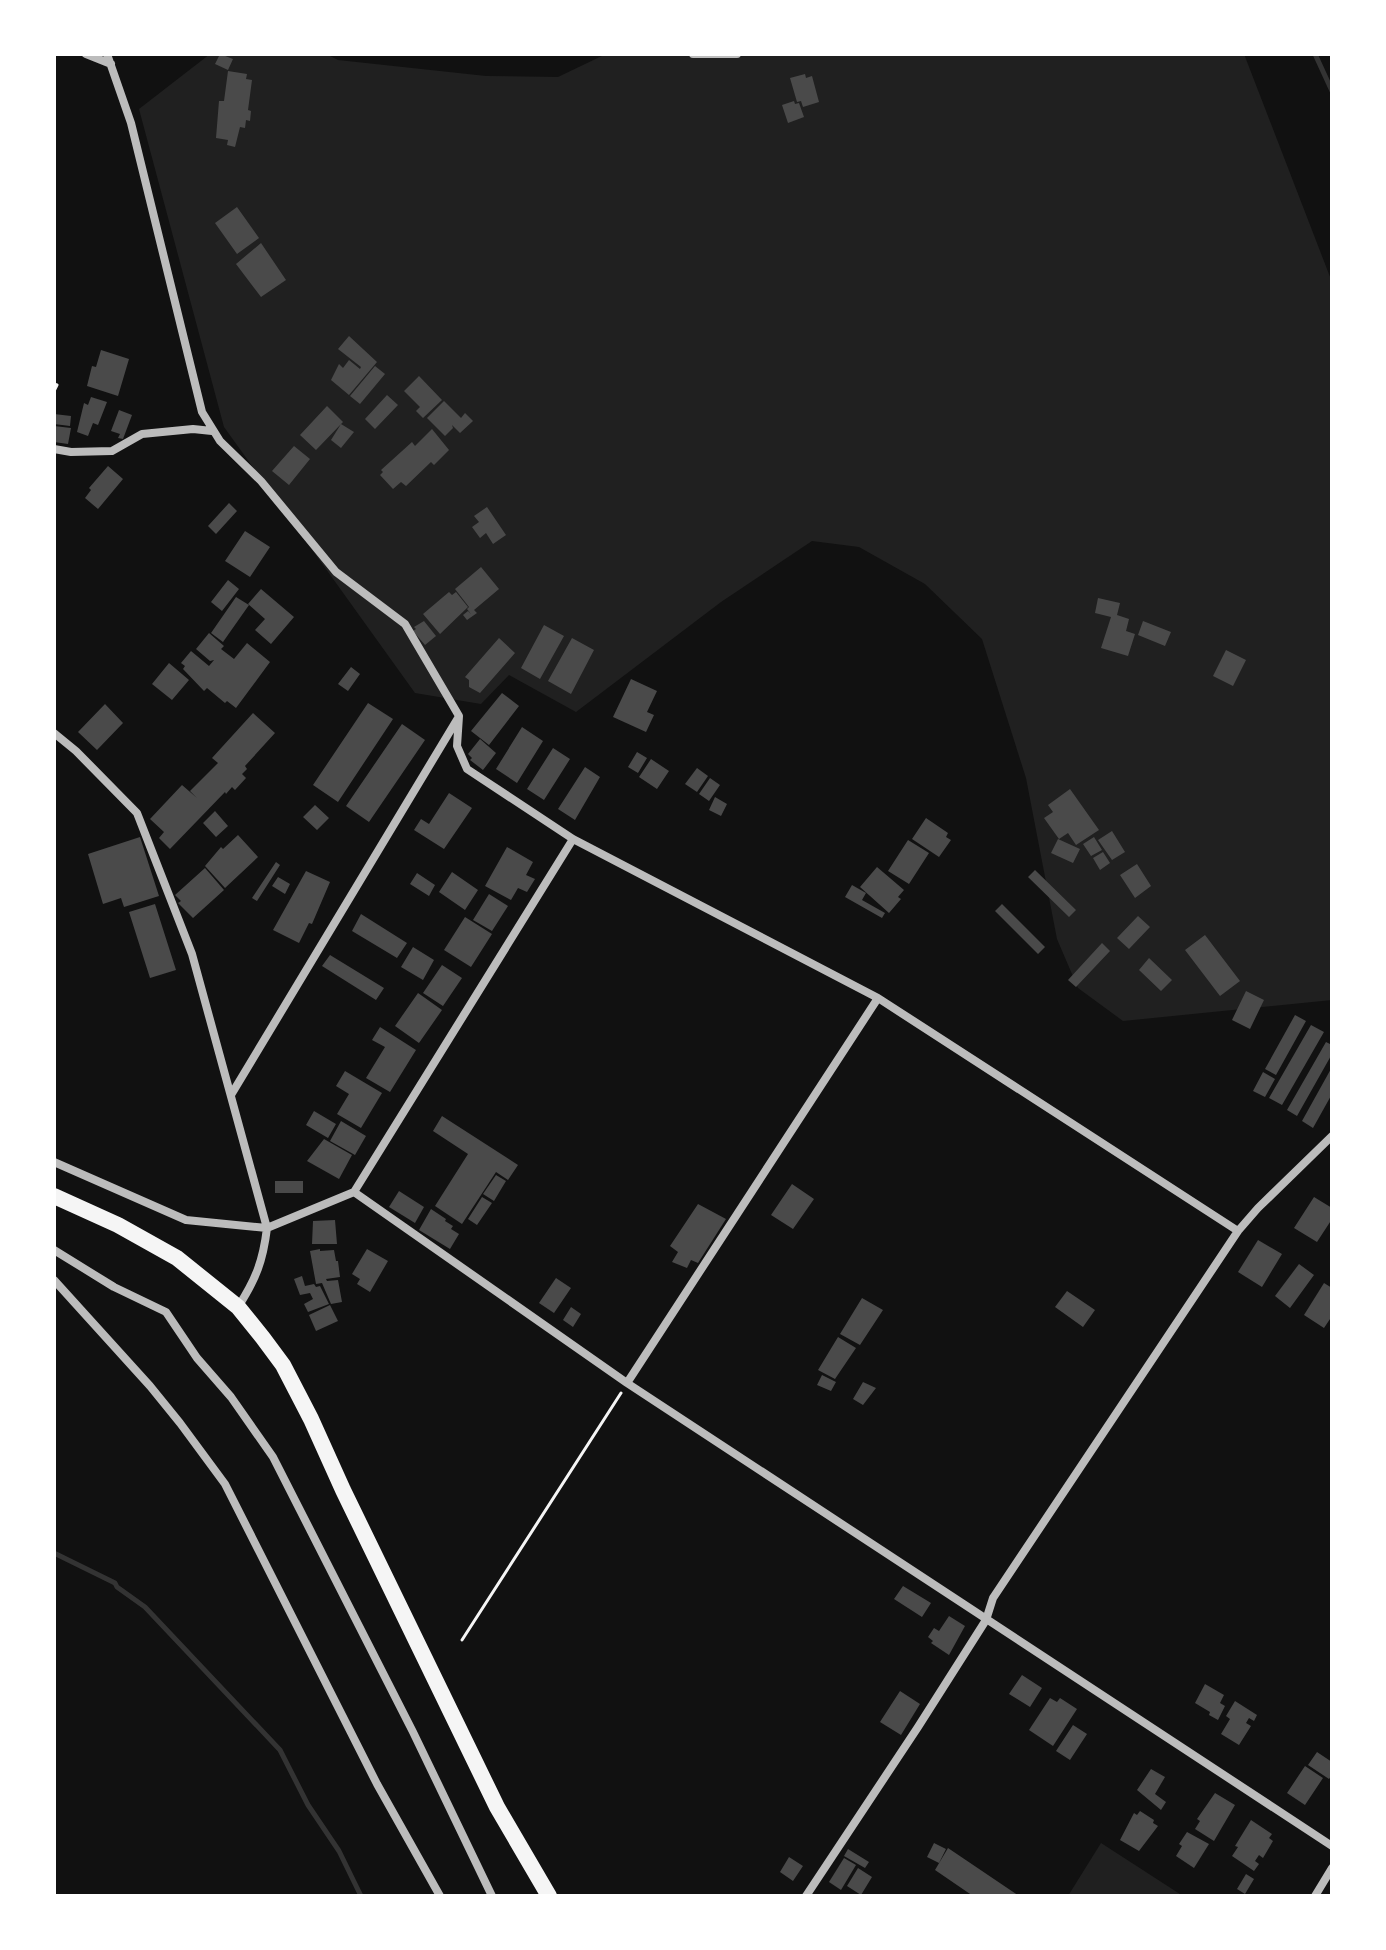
<svg xmlns="http://www.w3.org/2000/svg" width="1386" height="1950" font-family="'Titillium Web',sans-serif">
<style>
.green{fill:#202020}
.lines{fill:none;stroke-linecap:round;stroke-linejoin:round}
.stream{stroke:#333;stroke-width:5}
.building{fill:#4a4a4a}
.path{stroke:#f5f5f5;stroke-width:3}
.minor{stroke:#bcbcbc;stroke-width:8}
.trunk{stroke:#f5f5f5;stroke-width:16}
</style>
<rect width="100%" height="100%" fill="#111"/>
<path class="green" d="M210 54H326L338 60 486 76 558 77 606 54H1244L1332 282V1000L1123 1021 1078 988 1057 939 1026 778 982 639 925 584 859 547 812 541 721 602 576 712 509 675 481 704 415 693 224 427 139 109Z
M1101 1843 1183 1896H1068Z"/>
<g class="lines">
<path class="stream" d="M1315 54 1332 91
M54 1553 115 1583 117 1587 145 1607 280 1750 308 1805 339 1851 361 1896"/>
</g>
<path class="building" d="M220 54 233 59 228 70 215 64Z
M228 71 247 74 246 79 252 80 248 110 251 111 250 121 246 120 245 128 240 127 235 147 227 145 228 140 216 138 219 101H224Z
M805 74 806 78 812 76 819 102 803 107 801 101 797 102 790 78Z
M794 101 795 104 799 103 804 117 788 123 782 105Z
M237 207 259 238 237 254 215 223Z
M261 243 286 280 261 297 236 264Z
M349 336 377 362 349 395 331 380 339 364 343 368 349 360 360 369 361 367 338 349Z
M101 350 129 359 118 396 87 386 92 366 96 367Z
M375 366 385 374 360 404 350 396Z
M419 376 442 400 423 418 416 411 420 407 404 391Z
M387 395 398 405 375 429 365 419Z
M91 397 107 402 98 425 93 423 88 436 77 432 84 403 88 405Z
M444 401 461 418 465 413 473 421 460 433 452 425 453 428 445 436 427 418Z
M327 406 343 422 316 450 300 435Z
M119 410 132 415 123 439 118 438 120 434 111 431Z
M54 414 71 416 70 426 54 424Z
M341 424 354 432 341 448 331 440Z
M54 426 71 428 68 444 54 442Z
M432 429 449 450 434 465 431 462 406 486 401 482 393 489 380 475 383 472 381 470 412 442 415 446Z
M294 446 310 459 289 485 272 471Z
M108 466 123 479 98 509 85 498 91 490 89 488Z
M229 503 237 511 216 534 208 526Z
M487 507 506 535 493 544 486 533 480 538 472 527 479 522 474 516Z
M245 531 270 547 250 577 225 561Z
M481 567 499 589 474 610 477 613 467 620 463 615 468 611 471 614 467 609 469 607 455 589Z
M228 580 239 589 222 611 211 602Z
M261 589 294 617 271 644 255 630 265 619 248 604Z
M449 592 452 595 456 592 468 607 440 634 423 614Z
M236 597 249 605 223 642 211 633Z
M1098 598 1120 603 1117 615 1129 619 1126 631 1135 634 1128 656 1101 648 1111 617 1095 613Z
M424 621 436 636 425 645 413 631 416 629 414 627Z
M1143 621 1171 632 1165 646 1138 635Z
M544 625 564 636 540 679 521 668Z
M209 633 224 646 221 649 234 659 247 643 270 662 236 708 227 701 225 703 207 688 204 691 183 669 185 666 181 663 191 651 209 666 214 660 210 661 196 649Z
M499 638 515 653 480 693 469 687V680L465 677Z
M572 638 594 650 571 694 548 681Z
M1226 650 1246 660 1233 686 1213 676Z
M169 663 189 680 172 700 152 684Z
M351 667 360 674 348 691 338 684Z
M631 679 657 691 647 712 654 715 646 732 613 717Z
M502 693 519 706 489 745 471 731Z
M368 703 393 719 338 802 313 785Z
M105 704 123 723 97 750 78 732Z
M253 713 275 733 245 766 247 769 242 774 246 778 235 790 232 787 226 794 225 792 170 849 159 838 164 832 150 819 182 785 197 798 190 791 218 763 212 758Z
M402 724 425 740 369 822 346 806Z
M522 727 543 741 517 783 496 769Z
M480 739 496 753 483 770 470 760 472 758 468 754Z
M553 748 570 759 544 800 527 789Z
M637 752 647 758 638 773 628 767Z
M651 759 669 771 657 789 639 777Z
M585 767 600 777 575 820 558 809Z
M697 768 708 776 697 792 685 784Z
M710 778 720 785 709 801 699 794Z
M1070 789 1099 830 1076 845 1068 833 1059 839 1044 818 1053 812 1048 805Z
M449 793 472 808 444 849 414 830 421 819 429 824Z
M715 797 727 804 721 816 709 810Z
M315 805 329 818 317 830 303 817Z
M215 811 228 826 216 837 203 823Z
M926 818 948 833 946 837 951 840 939 857 912 839Z
M1112 831 1125 852 1112 860 1098 840Z
M238 835 258 857 225 888 205 866 221 847 223 849Z
M140 837 159 896 124 907 121 898 103 904 88 854Z
M1094 837 1102 850 1091 856 1083 844Z
M1058 839 1080 849 1073 863 1051 853Z
M908 840 929 853 909 884 888 871Z
M507 847 533 862 526 875 535 879 527 892 518 888 511 900 485 886Z
M1103 852 1110 863 1100 870 1093 858Z
M276 862 280 865 257 901 252 898Z
M1137 864 1151 886 1135 898 1120 875Z
M877 867 904 890 898 897 901 899 889 913 860 887Z
M205 868 224 890 193 918 178 903 181 901 175 895Z
M1035 870 1076 910 1069 917 1028 877Z
M306 871 330 882 312 924 309 923 299 943 273 930Z
M452 872 478 890 465 910 439 892Z
M417 873 435 885 429 896 410 884Z
M278 877 290 884 285 894 272 886Z
M852 885 866 893 862 900 885 913 882 918 845 897Z
M489 894 508 906 492 931 473 920Z
M155 904 176 970 150 978 129 912Z
M1002 904 1045 947 1038 954 995 911Z
M361 914 407 943 397 958 352 931Z
M1138 916 1150 927 1129 949 1117 938Z
M465 917 492 934 471 967 444 950Z
M1205 935 1240 981 1220 996 1185 950Z
M1102 943 1110 951 1076 987 1068 980Z
M413 947 434 960 423 980 401 967Z
M330 955 384 988 376 1000 322 966Z
M1149 958 1172 980 1161 991 1139 970Z
M442 965 462 978 443 1006 423 993Z
M1246 991 1264 1000 1250 1029 1232 1020Z
M418 993 442 1010 419 1043 395 1026Z
M1295 1015 1306 1021 1276 1075 1265 1069Z
M1311 1025 1324 1032 1282 1105 1269 1098Z
M380 1027 416 1050 390 1092 366 1078 385 1047 372 1040Z
M1326 1042 1332 1045V1054L1297 1116 1287 1110Z
M1332 1067V1094L1313 1128 1302 1121Z
M345 1071 382 1093 361 1128 337 1114 349 1094 336 1086Z
M1263 1072 1275 1079 1265 1097 1253 1091Z
M314 1111 336 1124 328 1138 306 1125Z
M442 1116 518 1165 508 1180 496 1172 462 1224 435 1206 468 1154 433 1131Z
M341 1121 366 1136 355 1155 330 1141Z
M324 1139 352 1155 339 1179 307 1161Z
M496 1175 506 1181 494 1201 483 1194Z
M275 1181H303V1193H275Z
M792 1184 814 1199 793 1229 771 1215Z
M399 1191 424 1207 415 1223 389 1207Z
M482 1197 492 1203 477 1225 468 1219Z
M1314 1197 1332 1208V1219L1317 1242 1294 1228Z
M698 1204 726 1219 698 1263 691 1260 687 1268 672 1262 678 1252 670 1246Z
M431 1209 446 1219 445 1221 453 1226 451 1229 459 1234 450 1249 419 1230Z
M335 1220 337 1244H312L313 1221Z
M1258 1240 1282 1254 1262 1287 1238 1272Z
M320 1249V1251L334 1250 336 1261H338L340 1277 326 1279 327 1281 338 1280 342 1302 331 1304 322 1283 316 1284 310 1251Z
M367 1249 388 1261 370 1292 357 1284 360 1279 352 1274Z
M1299 1264 1314 1275 1290 1308 1275 1296Z
M302 1276 305 1286 314 1284 316 1287 320 1286 329 1304 308 1312 304 1304 313 1299 310 1293 300 1295 294 1279Z
M556 1278 571 1288 554 1313 539 1303Z
M1324 1283 1332 1288V1316L1324 1328 1304 1315Z
M1067 1291 1095 1310 1083 1327 1055 1307Z
M862 1298 883 1310 860 1345 840 1334Z
M330 1305 338 1321 316 1331 309 1315Z
M571 1307 581 1314 573 1327 563 1320Z
M838 1337 856 1348 835 1379 818 1370Z
M822 1375 836 1382 831 1391 817 1385Z
M863 1382 876 1388 863 1405 853 1399Z
M903 1586 931 1603 922 1617 894 1599Z
M949 1616 965 1626 949 1655 931 1643 933 1641 928 1637 934 1628 939 1631Z
M1022 1675 1042 1688 1030 1707 1009 1694Z
M1205 1684 1224 1695 1220 1703 1225 1706 1218 1720 1209 1715 1210 1712 1195 1703Z
M900 1691 920 1704 901 1735 880 1722Z
M1050 1698 1057 1702 1060 1698 1077 1709 1053 1746 1029 1730Z
M1235 1701 1257 1715 1254 1721 1249 1718 1246 1723 1251 1726 1239 1745 1221 1734 1230 1719 1226 1716Z
M1073 1725 1087 1734 1070 1760 1056 1751Z
M1317 1752 1332 1762V1775L1329 1779 1308 1765Z
M1305 1766 1323 1778 1305 1805 1287 1793Z
M1151 1769 1165 1777 1155 1794 1166 1802 1161 1810 1137 1790Z
M1215 1793 1235 1805 1214 1841 1195 1829 1200 1821 1197 1819Z
M1140 1811 1154 1820 1153 1823 1158 1826 1139 1851 1120 1840 1134 1813 1137 1815Z
M1251 1820 1272 1834 1269 1838 1273 1841 1263 1858 1259 1855 1255 1861 1259 1864 1254 1871 1232 1856 1238 1847 1235 1846Z
M1187 1832 1209 1844 1194 1868 1176 1856 1182 1846 1179 1844Z
M934 1843 946 1849 939 1863 927 1857Z
M948 1848 1019 1896H973L935 1870Z
M848 1849 869 1862 865 1868 844 1856Z
M789 1857 803 1866 793 1881 780 1872Z
M844 1858 856 1865 841 1890 829 1882Z
M858 1868 872 1877 861 1895 847 1886Z
M1246 1874 1254 1879 1245 1894 1237 1889Z"/>
<g class="lines">
<path class="path" d="M54 384 57 385 54 391
M462 1640 621 1393"/>
<path class="minor" d="M86 54 111 64
M107 54 131 123 202 412 220 441 261 481 336 572 405 624 459 716 457 746 467 769 573 839 878 998 1238 1231
M693 54H737
M54 449 71 452 112 451 142 434 193 429 212 431
M54 733 76 751 137 813 192 954 267 1228C263 1261 256 1279 238 1307
M231 1095 458 718
M54 1162 186 1220 267 1228 354 1192 573 839
M354 1192 627 1383 1332 1846
M54 1250 114 1287 166 1312 197 1358 231 1397 273 1457 413 1732 492 1896
M54 1280 150 1386 180 1423 225 1484 377 1784 440 1896
M627 1383 878 998
M806 1896 918 1727 986 1620 993 1598 1238 1231 1258 1208 1332 1136
M1315 1896 1332 1868"/>
<path class="trunk" d="M54 1196 118 1225 177 1258 238 1307 263 1338 283 1365 311 1419 343 1490 497 1807 549 1896"/>
</g>
<rect width="1386" height="1950" fill="none" stroke="#ffffff" stroke-width="112"/>
</svg>
